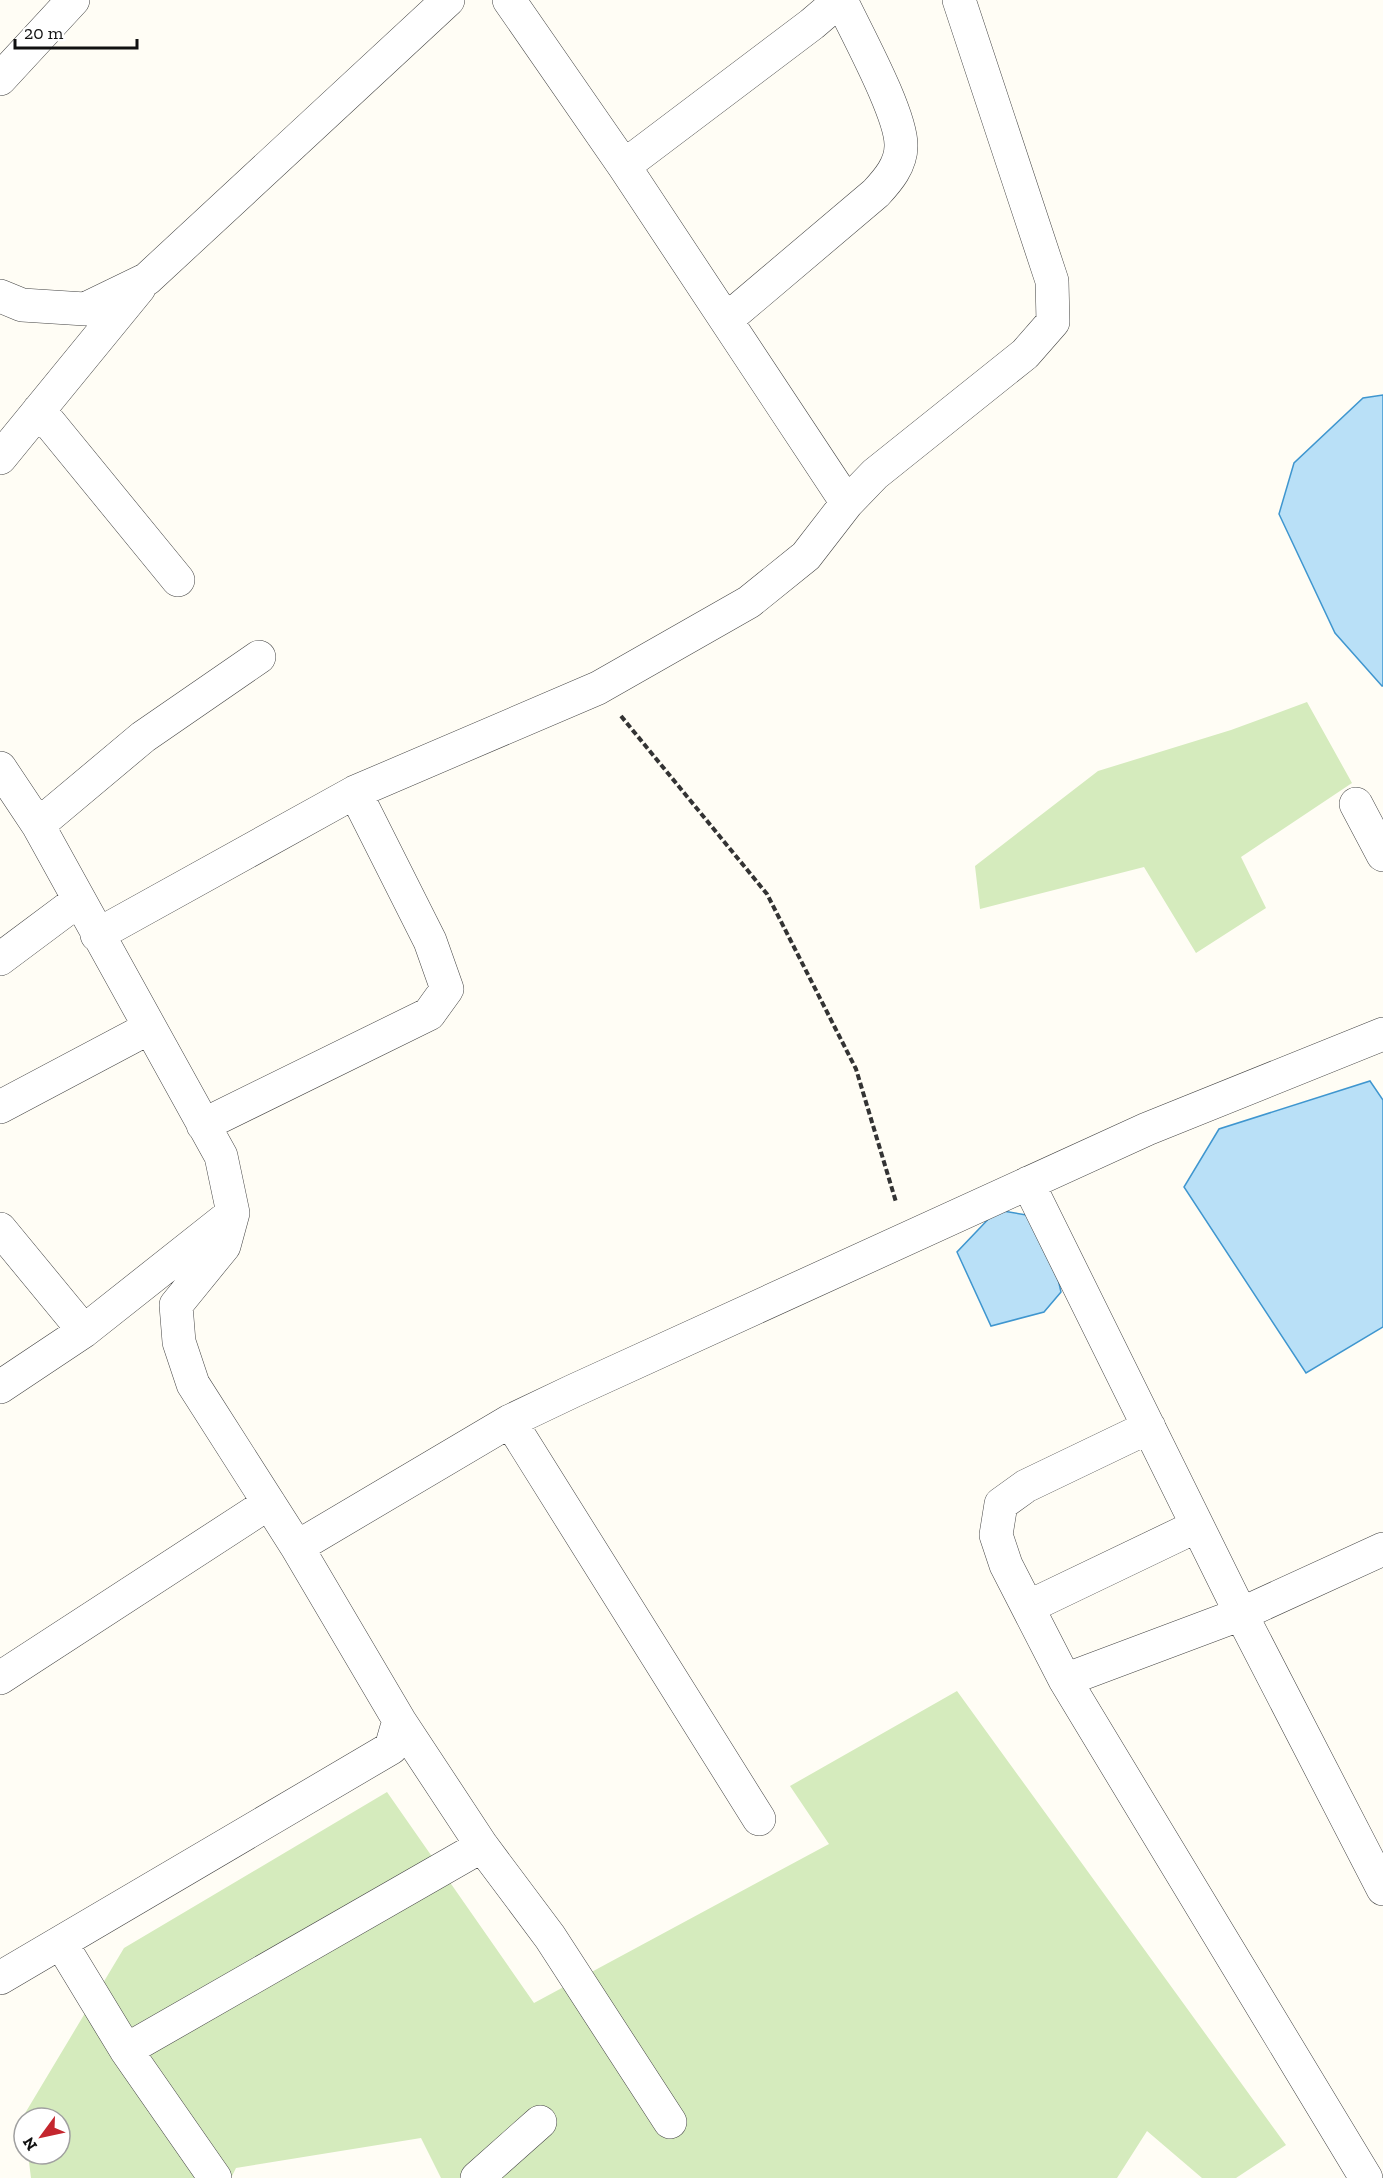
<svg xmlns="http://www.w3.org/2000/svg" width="1383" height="2178" font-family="'Zilla Slab',serif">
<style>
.green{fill:#d5ebbd}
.water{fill:#b9e0f7;stroke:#3f96cf;stroke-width:1.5}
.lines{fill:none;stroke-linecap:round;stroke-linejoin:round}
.minor-casing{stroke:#444;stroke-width:34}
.path{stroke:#333;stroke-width:4;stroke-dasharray:6 3;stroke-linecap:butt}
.minor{stroke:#fff;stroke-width:33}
</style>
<rect width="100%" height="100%" fill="#fffdf5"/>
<path class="green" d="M1307 702 1352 783 1241 857 1266 908 1196 953 1144 867 980 909 975 866 1098 771 1231 730Z
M957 1691 1286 2145 1236 2178H1202L1147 2131 1117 2178H441L421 2138 236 2168 231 2178H31L28 2154H60V2118H24V2115L124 1948 387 1792 534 2003 829 1844 790 1786Z"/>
<path class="water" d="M1383 395V686H1382L1335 633 1279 514 1294 463 1363 398Z
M1370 1081 1383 1100V1327L1306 1373 1184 1187 1219 1129Z
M997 1210 1044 1218 1061 1292 1044 1312 991 1326 957 1252Z"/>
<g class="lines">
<defs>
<path id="minor" d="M509 0 624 166 847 503
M0 79 73 0
M624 166 812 24 840 0
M0 296 22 305 85 309 147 279 448 0
M726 320 876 193C888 180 901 165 901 146 902 115 856 32 841 0
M39 410 178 580
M0 458 139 288
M0 768 38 825 221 1156 233 1213 224 1246 176 1305 179 1342 193 1384 297 1547 399 1720 391 1748 0 1978
M1356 804 1383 855
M38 825 143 737 259 657
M97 935 355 792 598 688 749 602 806 556 847 503 875 474 1025 354 1053 322 1052 281 959 0
M0 959 79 900
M0 1107 149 1028
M203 1125 429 1014 447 989 430 941 355 792
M1028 1183 1241 1614 1383 1889
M0 1229 84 1331
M0 1387 84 1331 233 1213
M510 1421 759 1819
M1149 1427 1026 1486 1001 1504 996 1535 1006 1565 1065 1680 1366 2178
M297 1547 510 1421 573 1391 1147 1129 1383 1034
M1028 1607 1197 1526
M0 1678 269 1503
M1065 1680 1241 1614 1383 1549
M399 1720 482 1846 550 1937 670 2122
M61 1943 126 2050 215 2178
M126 2050 482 1846
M477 2178 540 2122"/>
</defs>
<use href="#minor" class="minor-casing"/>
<path class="path" d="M621 716 767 894 856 1069 896 1202"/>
<use href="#minor" class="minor"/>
</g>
<g transform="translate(42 2136) rotate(237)"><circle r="28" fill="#ffffff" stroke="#a0a0a0" stroke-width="1.5"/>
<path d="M0-4.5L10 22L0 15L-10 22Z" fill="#c4262e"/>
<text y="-9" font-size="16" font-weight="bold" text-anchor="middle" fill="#111111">N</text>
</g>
<path d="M15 39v9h122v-9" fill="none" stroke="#111111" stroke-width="3"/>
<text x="24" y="39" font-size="18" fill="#111111" stroke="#ffffff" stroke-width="4.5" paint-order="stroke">20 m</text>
</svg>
